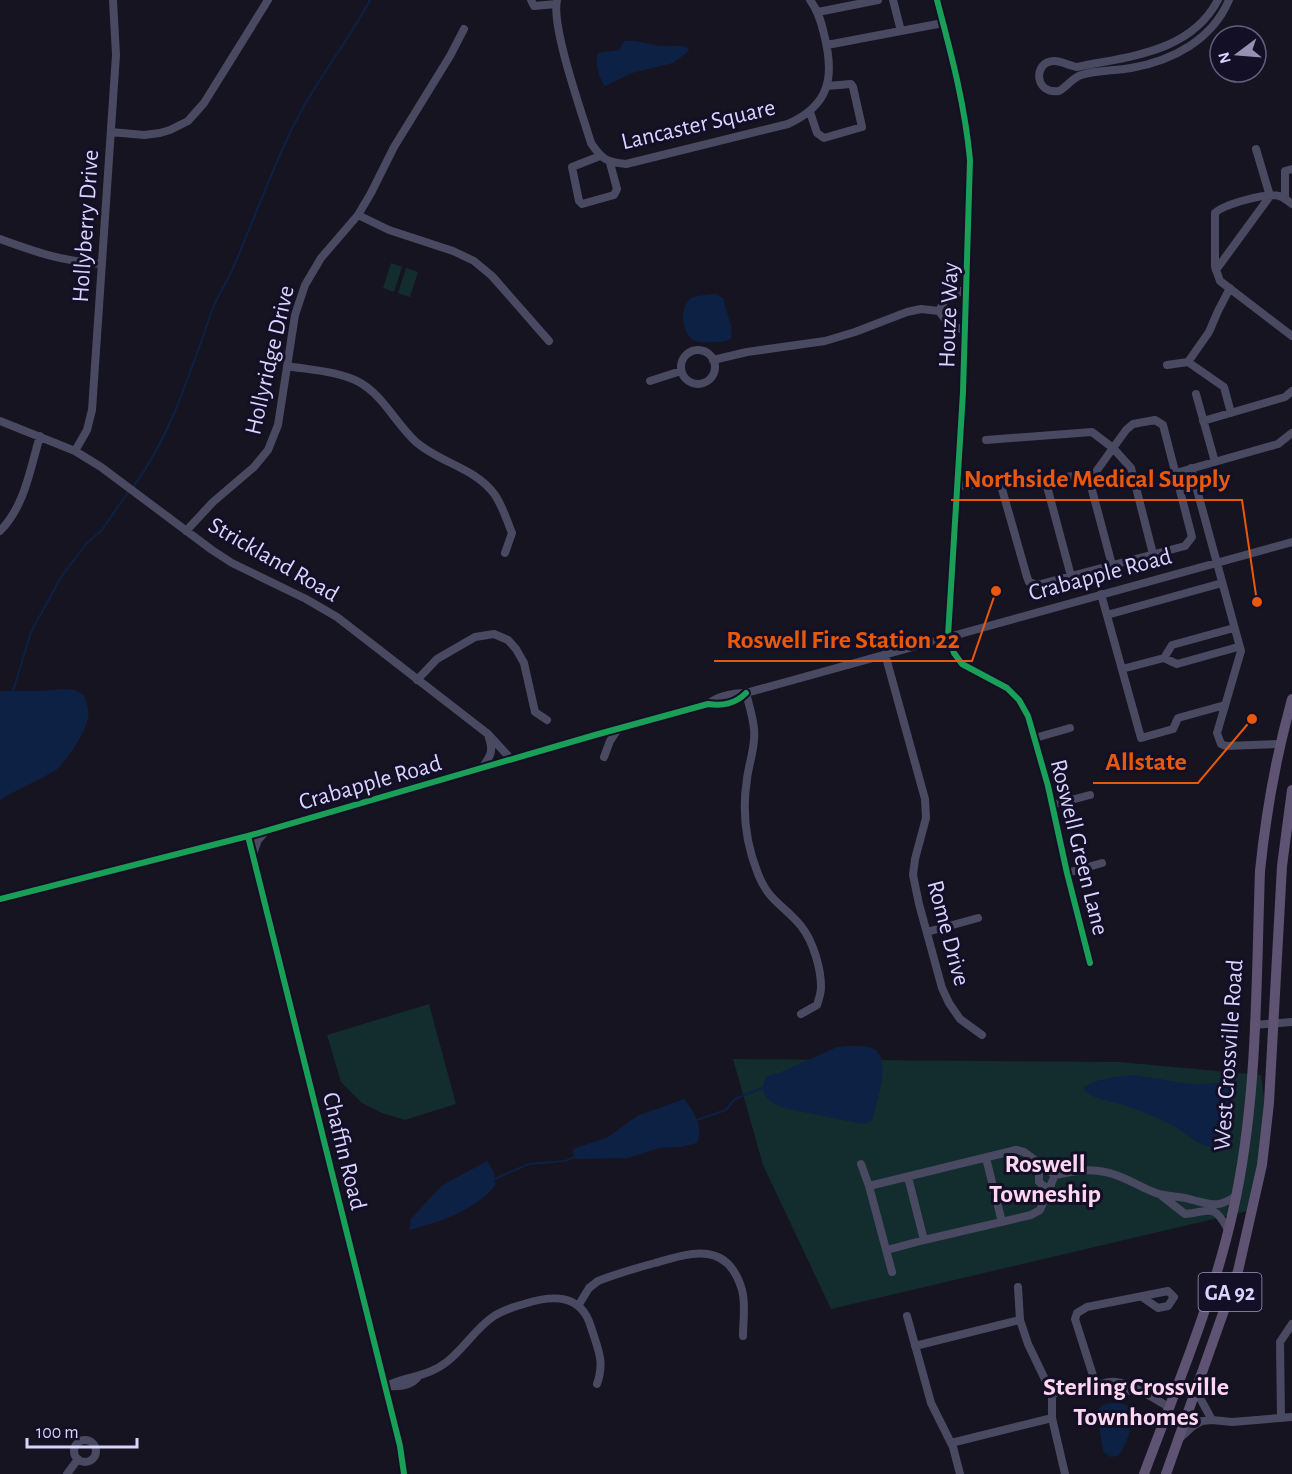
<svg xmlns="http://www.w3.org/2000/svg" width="1292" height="1474" font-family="'Alegreya Sans',sans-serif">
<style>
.green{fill:#132c2d}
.water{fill:#0d2144}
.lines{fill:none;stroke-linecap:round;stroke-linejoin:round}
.stream{stroke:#0d2144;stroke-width:2}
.minor{stroke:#4a4962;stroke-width:8}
.major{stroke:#5e5373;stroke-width:10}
.cycleway-casing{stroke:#130f26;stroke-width:10}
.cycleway{stroke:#1a9f57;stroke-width:6}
.labels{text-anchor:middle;stroke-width:6;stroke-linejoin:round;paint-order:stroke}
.shield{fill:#130f26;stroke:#9e99be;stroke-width:1.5}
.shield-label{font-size:22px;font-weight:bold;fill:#d9d4ff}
.street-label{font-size:24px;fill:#d9d4ff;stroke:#130f26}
.neighbourhood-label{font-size:26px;font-weight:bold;fill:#ffd6f0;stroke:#130f26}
.leader{fill:none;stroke:#e8590c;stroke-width:2}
.callout-dot{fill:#e8590c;stroke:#130f26;stroke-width:2}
.callout-label{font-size:26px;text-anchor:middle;font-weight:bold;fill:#e8590c;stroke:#130f26;stroke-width:6;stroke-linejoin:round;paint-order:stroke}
</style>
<rect width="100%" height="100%" fill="#161421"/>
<path class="green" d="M391 263 402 267 394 292 383 288Z
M406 268 418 272 410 297 398 293Z
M429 1004 456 1104 405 1120 382 1113 362 1103 341 1082 327 1035Z
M733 1059 1119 1062 1261 1075 1270 1143 1256 1209 831 1309 763 1165Z"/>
<path class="water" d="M624 41C638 40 650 45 663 46 672 47 680 44 688 48L689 51 673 63 632 73 605 86C598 77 595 63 598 53L619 50Z
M715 294 723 298 731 326 732 337C727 342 722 342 714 342 709 342 700 343 695 341 681 335 679 306 691 298 698 295 708 295 715 294Z
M63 689 75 690 84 695C86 702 90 710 88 718 85 733 66 764 53 772 36 782 17 789 0 800V691H41Z
M847 1046C856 1046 868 1045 876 1050 891 1063 876 1104 872 1121L862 1124 784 1108C767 1101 757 1094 767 1076L779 1073 837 1047Z
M1133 1075C1153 1077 1171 1082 1191 1084 1203 1086 1219 1080 1229 1084 1233 1100 1220 1132 1213 1147 1195 1146 1185 1130 1168 1123 1154 1116 1139 1110 1124 1105 1112 1101 1095 1100 1085 1091L1084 1087C1099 1078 1116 1077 1133 1075Z
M684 1099C694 1110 704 1129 697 1143L681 1147 660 1148 628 1158 576 1159 573 1154V1149L608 1137 637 1116Z
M487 1161 494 1172 495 1186C473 1211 441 1222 409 1230L411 1219 441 1186Z
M1119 1403 1129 1406C1134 1422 1129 1442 1118 1456L1110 1457 1103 1451 1097 1413C1101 1402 1109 1403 1119 1403Z"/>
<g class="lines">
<path class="stream" d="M133 487C172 435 191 368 213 308 218 294 228 281 233 268 252 224 268 180 288 137 310 88 345 47 370 0
M13 691 31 632 61 577 87 543 101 531 129 491
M697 1120 726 1110 735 1099 762 1088
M494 1179 529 1164 565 1161 575 1157"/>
<path class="minor" d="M531 0 534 6 556 4
M557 0C551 27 582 113 591 143 602 160 607 162 626 164L788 124C830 105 835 77 824 34 821 21 818 11 810 0
M893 0 901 31
M937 0C951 53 965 105 970 160L963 392 948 636 954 653 962 664 1007 688 1019 700 1028 716 1048 786 1067 873 1090 963
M1218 0C1190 53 1129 56 1077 67 1069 66 1062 61 1054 61 1033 61 1034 95 1059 91 1067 87 1072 78 1081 75 1097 70 1115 71 1131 68 1172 61 1212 40 1229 0
M818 12 878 0
M827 45 943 23
M810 112 817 133 824 138 862 127 853 87 851 84 827 86
M111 132 144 135 160 133 170 130 188 121 204 103 268 0
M600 156 572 167 579 201 582 204 614 195 617 189 610 163
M1285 199V171L1292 169
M1292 204C1288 201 1284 197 1279 196 1268 192 1222 205 1215 213V267L1220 281 1292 336
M358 215 389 230 453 251 474 261 492 276 549 341
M0 239C38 253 62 261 102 264
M1216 270 1270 196 1256 149
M965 331 948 323 939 311 945 300 967 288
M681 367a17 17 0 1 1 34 0a17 17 0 1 1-34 0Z
M713 360 747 352 825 341 855 332 907 312 921 309 939 311
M1188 362 1224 387 1231 413
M1167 365 1188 362 1209 332 1218 311 1230 288
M287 366C310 370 338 371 359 382 384 396 395 423 416 442 440 463 476 468 495 495 503 507 507 521 512 533L505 553
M650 381 681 371
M1196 394 1215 462
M0 421 75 451 101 467 212 550 232 563 306 599 337 617 488 734 511 759
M1203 421 1285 397 1292 391
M986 440 1092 432 1113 448 1131 468 1153 554
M75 451 87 430 92 410 116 55 113 0
M1191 468 1241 651 1217 733 1221 744 1226 746 1279 744
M1176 473 1278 444 1292 433
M1088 475 1112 565
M1045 479 1071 576
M957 486 1088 475 1095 473 1126 430 1133 424 1155 420 1163 425 1192 537 1185 546 1037 585 1029 582 1027 577 1000 482
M0 531C25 506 30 469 40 436
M186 531 213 502 254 467 268 450 278 425 295 315 305 285 321 258 358 215 371 193 394 147 450 56 464 29
M1101 594 1141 738 1173 729 1178 718 1225 705
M1107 615 1222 583
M885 654 925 799 926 818 915 859 913 875 919 904 942 988 949 1003 960 1019 982 1035
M1164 658 1172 645 1234 628
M1122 669 1164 658 1177 664 1238 647
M417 680 437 659 475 637 494 634 508 640 516 649 524 663 535 712 547 720
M746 693C749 705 753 717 754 729 756 746 749 762 747 779 742 810 746 844 758 874 769 902 784 905 801 926 813 941 821 968 821 987 821 993 819 999 817 1005L801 1014
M708 704C720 695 732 693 746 693L1292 542
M1035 738 1070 728
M604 757 610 741 618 729
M482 768C490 757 494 751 489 738
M1052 805 1090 795
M248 836 400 1446 404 1474
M253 854 258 840 266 831
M1067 873 1102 863
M0 899 248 836 595 735 708 704C723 706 735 704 746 693
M927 932 978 918
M1254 1025 1292 1022
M986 1158 1002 1222
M861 1164 869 1186 892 1272
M1046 1169H1042L1039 1171V1182L1046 1188 1051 1185
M1055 1175C1072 1172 1087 1168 1105 1172 1123 1175 1139 1187 1156 1193 1168 1197 1181 1196 1193 1200 1212 1205 1218 1208 1236 1196
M908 1177 924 1240
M869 1186 1016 1150 1024 1152 1055 1175
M1162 1196 1185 1214C1210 1212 1214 1202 1228 1230
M887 1250 924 1240 1031 1215 1040 1210 1055 1175
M1018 1287 1020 1320 1028 1344 1052 1394V1418L1065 1474
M578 1306 589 1288 598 1281C616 1274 636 1268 655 1263 692 1252 728 1241 742 1290 746 1304 743 1321 743 1336
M907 1316 931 1403 953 1447 960 1474
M915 1346 1020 1320
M1102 1384 1108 1388 1133 1391
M1096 1385 1075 1319 1077 1313 1087 1307 1168 1291 1174 1297 1168 1306 1158 1308 1142 1297
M1199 1385 1200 1398 1212 1420
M386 1386C408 1375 427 1378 448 1361 465 1347 476 1328 494 1316 503 1310 513 1307 524 1304 552 1295 581 1293 591 1327 598 1350 605 1361 597 1384
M388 1386C399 1387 410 1386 417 1378
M1052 1394 1102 1384C1120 1374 1152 1398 1169 1407
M1281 1418 1280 1342 1292 1324
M1180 1438 1193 1426 1202 1421 1212 1420 1232 1422 1292 1417
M74 1451a11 11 0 1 1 22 0a11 11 0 1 1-22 0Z
M951 1443 1052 1418
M67 1474 78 1459"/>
<path class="major" d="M1144 1474C1176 1388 1213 1301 1233 1211 1258 1100 1256 984 1260 871 1266 812 1276 756 1292 699
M1166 1474 1238 1271 1262 1165 1269 1103 1282 866 1292 790"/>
<defs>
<path id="cycleway" d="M937 0C951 53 965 105 970 160L963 392 948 636 954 653 962 664 1007 688 1019 700 1028 716 1048 786 1067 873 1090 963
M248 836 400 1446 404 1474
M0 899 248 836 595 735 708 704C723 706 735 704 746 693"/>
</defs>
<use href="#cycleway" class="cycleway-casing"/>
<use href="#cycleway" class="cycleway"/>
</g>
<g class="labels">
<rect class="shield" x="1198.5" y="1273" width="63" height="38" rx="4.5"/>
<g class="shield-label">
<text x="1230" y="1300">GA 92</text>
</g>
<g class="street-label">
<text transform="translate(698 124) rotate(-13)" y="8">Lancaster Square</text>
<text transform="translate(85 226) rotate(-86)" y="8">Hollyberry Drive</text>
<text transform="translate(948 315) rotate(-88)" y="8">Houze Way</text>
<text transform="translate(269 360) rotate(-77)" y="8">Hollyridge Drive</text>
<text transform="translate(274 559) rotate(30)" y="8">Strickland Road</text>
<text transform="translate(1100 574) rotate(-15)" y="8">Crabapple Road</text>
<text transform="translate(370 782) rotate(-16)" y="8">Crabapple Road</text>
<text transform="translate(1080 847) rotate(76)" y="8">Roswell Green Lane</text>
<text transform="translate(949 933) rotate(75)" y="8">Rome Drive</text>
<text transform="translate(1228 1055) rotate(-86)" y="8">West Crossville Road</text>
<text transform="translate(345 1151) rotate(76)" y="8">Chaffin Road</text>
</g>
<g class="neighbourhood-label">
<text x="1045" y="1172">Roswell<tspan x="1045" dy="30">Towneship</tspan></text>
<text x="1136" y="1395">Sterling Crossville<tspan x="1136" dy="30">Townhomes</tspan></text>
</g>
</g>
<path class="leader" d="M1257 602L1242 500H951M996 591L972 661H714M1252 719L1198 783H1093"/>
<g class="callout-dot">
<circle cx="1257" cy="602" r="6"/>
<circle cx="996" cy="591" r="6"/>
<circle cx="1252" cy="719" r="6"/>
</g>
<g class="callout-label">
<text x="1097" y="487">Northside Medical Supply</text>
<text x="843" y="648">Roswell Fire Station 22</text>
<text x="1146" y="770">Allstate</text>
</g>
<g transform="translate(1238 54) rotate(254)"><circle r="28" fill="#130f26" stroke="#625e7d" stroke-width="1.5"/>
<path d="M0-4.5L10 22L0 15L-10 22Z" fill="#9591b1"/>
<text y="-9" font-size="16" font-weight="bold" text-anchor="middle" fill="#d9d4ff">N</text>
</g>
<path d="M27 1438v9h110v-9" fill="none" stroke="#d9d4ff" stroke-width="3"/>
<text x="36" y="1438" font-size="18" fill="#d9d4ff" stroke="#130f26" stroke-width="4.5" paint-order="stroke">100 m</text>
</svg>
